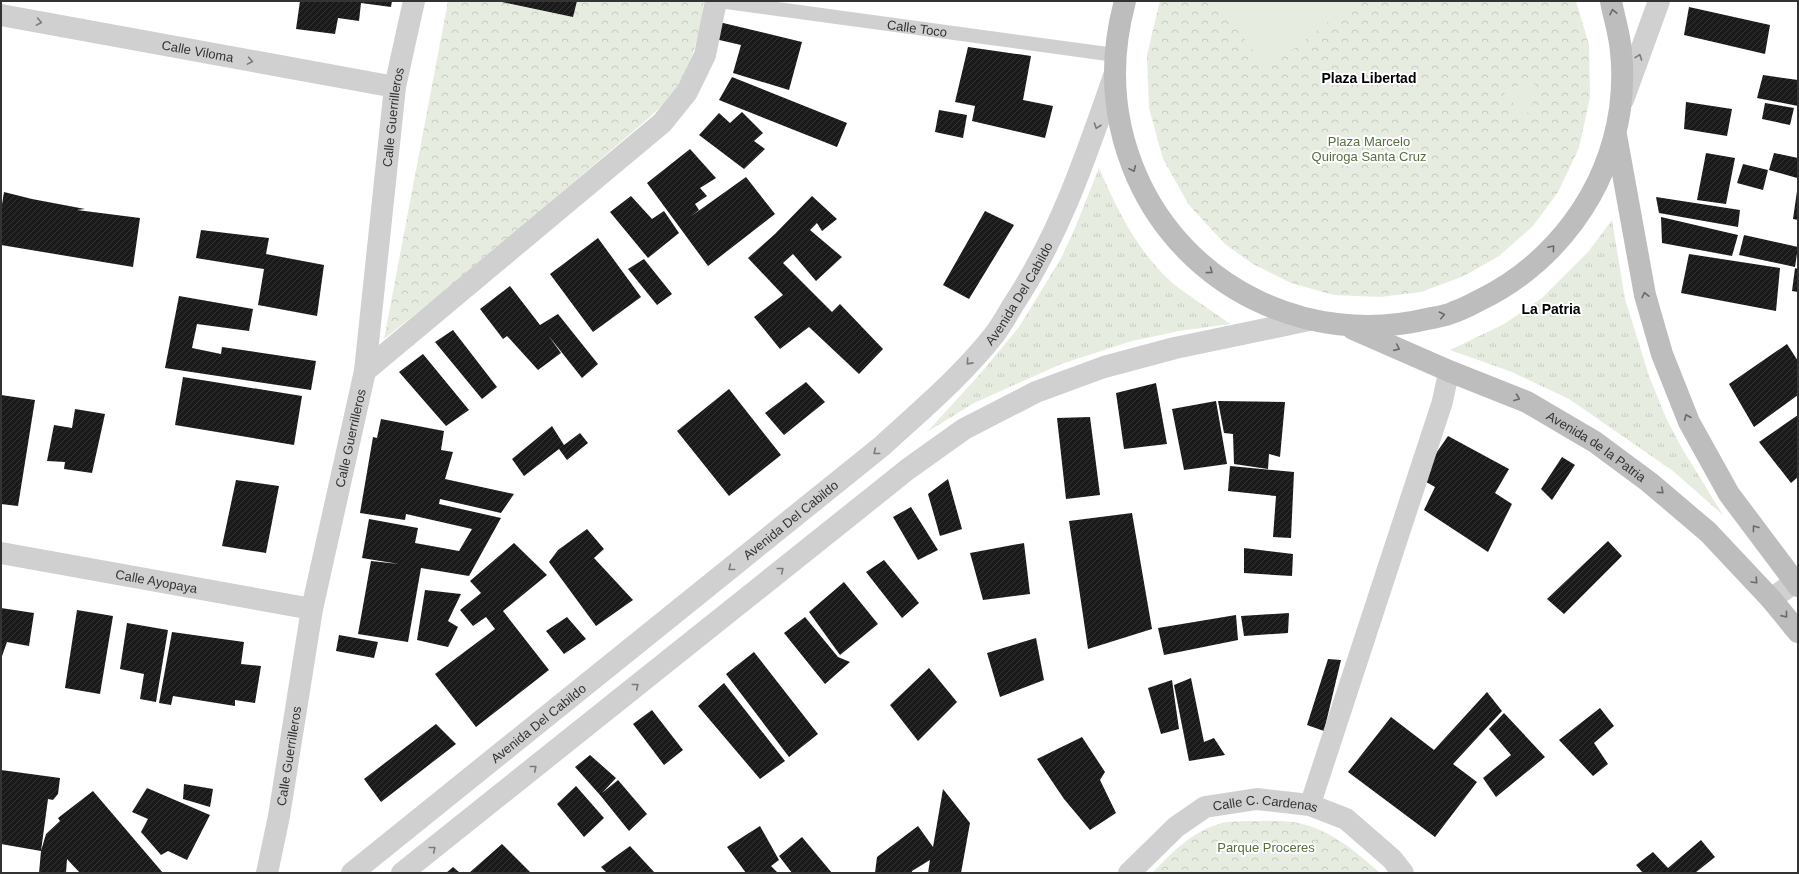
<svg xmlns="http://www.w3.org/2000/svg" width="1799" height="874" font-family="Helvetica,sans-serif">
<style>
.grass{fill:url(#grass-tufts)}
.park{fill:url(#park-crowns)}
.garden{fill:#e6ecdf}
.building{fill:url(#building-hatch)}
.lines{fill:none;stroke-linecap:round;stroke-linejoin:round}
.service{stroke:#d0d0d0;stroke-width:14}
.pedestrian{stroke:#d0d0d0;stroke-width:21}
.minor{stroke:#d0d0d0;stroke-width:22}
.tertiary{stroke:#d0d0d0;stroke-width:22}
.secondary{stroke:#bdbdbd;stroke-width:22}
.oneway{stroke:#6a6a6a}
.oneway2{stroke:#7a7a7a}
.labels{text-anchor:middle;stroke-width:4;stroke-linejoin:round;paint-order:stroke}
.street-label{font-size:13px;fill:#333;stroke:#fff}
.park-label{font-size:13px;fill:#56703f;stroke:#fff}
.neighbourhood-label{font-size:14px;font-weight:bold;fill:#000;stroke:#fff}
</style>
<defs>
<pattern id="grass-tufts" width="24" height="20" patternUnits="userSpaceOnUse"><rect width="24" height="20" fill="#e6ecdf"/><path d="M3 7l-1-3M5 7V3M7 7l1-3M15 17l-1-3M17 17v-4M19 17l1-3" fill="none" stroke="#c6cbc0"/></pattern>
<pattern id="park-crowns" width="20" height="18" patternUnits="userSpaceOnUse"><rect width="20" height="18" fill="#e6ecdf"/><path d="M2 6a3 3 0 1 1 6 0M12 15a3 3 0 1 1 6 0" fill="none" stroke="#c6cbc0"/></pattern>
<pattern id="building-hatch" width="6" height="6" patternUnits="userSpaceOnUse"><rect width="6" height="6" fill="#1a1a1a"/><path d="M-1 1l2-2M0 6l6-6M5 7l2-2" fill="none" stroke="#333"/></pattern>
</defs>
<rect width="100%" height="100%" fill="#fff"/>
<path class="grass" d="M1099 168C1118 212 1141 259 1180 289 1196 301 1214 312 1230 324L1179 331 1132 341 1061 364 974 403 927 432 981 373 1019 327 1060 260 1073 233Z
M1612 220 1625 299 1649 376 1666 418 1683 450 1723 515 1673 471 1569 399 1512 372 1450 350 1504 324 1542 298 1588 252Z"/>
<path class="park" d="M448 1H704C701 33 691 67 673 94 667 102 658 109 651 116L471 270 384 339Z
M1160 1H1576L1589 45 1590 97 1579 148 1558 192 1533 226 1499 256 1464 276 1421 292 1380 297 1334 295 1291 283 1253 264 1225 244 1189 205 1163 159 1149 108 1147 55Z
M1244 821C1260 821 1277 820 1293 822 1329 828 1354 850 1380 873H1152C1172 853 1191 832 1219 824 1227 821 1236 822 1244 821Z"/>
<path class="garden" d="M1214 1H1355L1268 69Z
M1535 84C1537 98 1532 106 1525 117L1500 88Z"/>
<path class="building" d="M300 1H392L391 7 361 3 359 21 338 18 335 34 296 29Z
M497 1H577L573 17Z
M1689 7 1770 25 1765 54 1684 35Z
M719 22 802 42 789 90 733 73 741 45 715 39Z
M968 47 1031 56 1023 100 1053 106 1045 138 972 121 975 106 955 102Z
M1763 75 1798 80V106L1757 98Z
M732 77 847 123 837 147 719 100Z
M1686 102 1732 109 1727 136 1684 129Z
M1765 103 1794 108 1790 125 1762 119Z
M939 110 967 115 963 138 935 132Z
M742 112 763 133 754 141 765 149 744 169 699 135 719 113 730 123Z
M690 149 716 178 700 188 707 196 695 204 699 210 690 217 746 177 775 214 708 266 647 183Z
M1706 153 1735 158 1726 204 1697 200Z
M1774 153 1798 158 1797 178 1769 170Z
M1743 164 1768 170 1763 190 1737 183Z
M1797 191H1798V220L1793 219Z
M4 192 32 199 85 209 77 210 140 218 133 267 1 245V211Z
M631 196 652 219 664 211 679 233 648 258 610 212Z
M812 196 837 219 822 231 817 223 810 230 842 257 816 281 793 254 783 263 832 312 840 304 883 349 859 374 809 327 780 349 754 317 783 295 748 258 775 234Z
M1656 197 1740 210 1738 227 1659 213Z
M985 211 1014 225 969 299 943 285Z
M1661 217 1738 235 1732 256 1662 243Z
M201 230 269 238 266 254 324 265 317 316 258 305 264 269 196 258Z
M1744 235 1798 247 1795 267 1739 255Z
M598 238 641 297 593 332 550 274Z
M1689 254 1780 268 1776 311 1681 293Z
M644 259 672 294 657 305 628 269Z
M1795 268 1798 269V292L1792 291Z
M510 286 540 325 558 314 598 364 582 378 548 335 561 353 538 370 507 336 503 339 480 309Z
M179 296 253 309 249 331 197 324 192 348 221 354 222 347 316 361 311 390 165 368Z
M453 330 497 387 482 399 435 342Z
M1787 344 1798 361V395L1754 427 1729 384Z
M423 354 469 410 446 426 399 372Z
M183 377 302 396 294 445 175 425Z
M806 382 825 402 784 435 765 413Z
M1156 383 1167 444 1124 449 1116 393Z
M729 389 781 455 729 496 677 431Z
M1 395 35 400 18 506 1 504Z
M1216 401 1227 464 1184 470 1172 409Z
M1218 401 1285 402 1280 457 1269 454 1268 469 1234 464 1233 434 1224 433Z
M75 409 105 414 92 473 64 469 65 462 47 461 54 425 72 428Z
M1798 415V477L1791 483 1759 442Z
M1090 417 1100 495 1066 499 1057 418Z
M381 419 444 431 441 450 453 452 445 479 514 494 501 513 440 499 439 504 501 518 469 576 421 568 408 642 358 634 371 561 399 564 362 558 369 519 418 528 415 543 459 551 472 529 406 514 405 520 360 513 373 437 377 438Z
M552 426 564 445 580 433 588 443 567 460 559 449 524 476 512 459Z
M1448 436 1509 469 1495 493 1512 504 1488 552 1424 510 1435 487 1419 478Z
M1562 457 1575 465 1552 500 1541 489Z
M1230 466 1294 472 1291 538 1273 537 1276 496 1228 491Z
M948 479 962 529 940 536 928 494Z
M236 480 279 486 266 553 222 546Z
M911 507 938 550 918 560 893 517Z
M1132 513 1152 629 1088 649 1069 521Z
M587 529 604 549 594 558 633 600 596 626 549 562 558 550Z
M1608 541 1622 556 1564 614 1547 599Z
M514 543 547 575 503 611 549 670 476 727 435 674 495 629 486 617 473 626 460 610 481 593 470 581Z
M1024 543 1030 594 983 600 970 553Z
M1244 548 1293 554 1292 576 1244 573Z
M884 560 919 603 902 618 866 572Z
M844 582 878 624 840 655 809 612Z
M425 590 461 594 448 621 458 627 448 647 417 640Z
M1 608 34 613 29 646 7 642 1 659Z
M77 610 113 616 100 694 65 688Z
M1289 613 1288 633 1244 636 1241 616Z
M1236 615 1238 640 1164 655 1158 628Z
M567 617 586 639 564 654 546 631Z
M805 617 838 657 850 662 825 684 784 633Z
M127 623 168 630 156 702 140 699 144 674 120 669Z
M172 632 244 642 241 664 261 666 255 703 235 700V706L173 696 171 705 159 703Z
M339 635 378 642 374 658 336 651Z
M1036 638 1044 680 1000 697 987 653Z
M754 652 818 734 789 757 726 674Z
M1328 659 1341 660 1324 731 1307 725Z
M929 668 957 702 918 741 890 705Z
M1191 678 1204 742 1214 738 1225 755 1189 761 1174 685Z
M1172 680 1179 729 1161 734 1148 688Z
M724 683 785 761 760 779 698 706Z
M1487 692 1502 711 1453 764 1477 782 1435 837 1348 772 1391 717 1434 750Z
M1600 708 1614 726 1594 743 1608 764 1593 776 1559 740Z
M652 710 683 750 664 765 633 724Z
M1504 713 1545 757 1496 797 1483 778 1511 755 1489 729Z
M436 724 456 744 381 802 364 779Z
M1082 737 1105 772 1100 780 1116 813 1090 830 1064 799 1037 759Z
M590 755 616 778 602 793 618 780 647 814 629 831 600 795 575 767Z
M1 770 60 778 58 794 53 800 48 799 41 851 1 844Z
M184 784 213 789 210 807 183 799Z
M576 786 604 818 584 837 557 804Z
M147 788 210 815 187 860 168 851 161 855 141 832 148 819 132 812Z
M943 789 970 823 961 873H928L930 860 912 871V873H875L877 857 918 826 933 847Z
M93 791 163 873H80L67 859 66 873H39L41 851 46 834 60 821 58 818Z
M760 826 779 860 771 866 778 873H746L727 847Z
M802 837 832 873H792L779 856Z
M1701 840 1715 857 1695 873H1643L1636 865 1653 852 1668 868Z
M502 844 531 873H469Z
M630 846 655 873H607L601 867Z
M453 867 460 873H446Z"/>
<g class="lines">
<path class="service" id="s1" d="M719 1 1115 55"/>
<path class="pedestrian" d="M1310 805 1442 403 1449 371"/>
<g class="minor">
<path id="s2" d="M1 15 395 87"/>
<path d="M365 371 662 123 687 92 705 55 716 1"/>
<path id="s3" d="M1 553 312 609"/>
<path d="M1771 599 1798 580"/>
<path id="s4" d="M267 873 279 816 312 609 365 371 395 87 414 1"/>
<path id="s5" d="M1129 873 1176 827 1205 807 1257 799 1310 805 1346 819 1392 859 1403 873"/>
</g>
<g class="tertiary">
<path d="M1623 100 1659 1"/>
<path id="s6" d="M352 873 882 446C920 411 962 376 994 335 1001 326 1007 315 1013 305 1060 234 1086 156 1114 76"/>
<path d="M402 873 908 469 964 429 1036 392 1104 367 1175 348 1309 320"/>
</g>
<g class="secondary">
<path d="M1125 1C1109 60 1112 120 1137 177 1186 288 1309 347 1427 319 1436 317 1446 316 1454 312 1463 309 1472 304 1480 300 1555 263 1608 192 1620 109 1622 93 1623 69 1621 52 1620 35 1614 18 1611 1"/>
<path d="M1616 135 1645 295 1662 354 1689 422 1729 494 1798 586"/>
<path id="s7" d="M1353 329 1449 371 1527 402 1595 442 1649 482 1708 532 1771 599 1798 632"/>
</g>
</g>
<defs><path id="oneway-chevron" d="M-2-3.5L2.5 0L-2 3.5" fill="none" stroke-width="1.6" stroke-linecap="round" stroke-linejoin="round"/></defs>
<g class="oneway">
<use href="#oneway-chevron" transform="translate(1613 12) rotate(-102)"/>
<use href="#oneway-chevron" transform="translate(1133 169) rotate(66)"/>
<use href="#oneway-chevron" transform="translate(1552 248) rotate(-50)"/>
<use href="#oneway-chevron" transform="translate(1210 271) rotate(36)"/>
<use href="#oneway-chevron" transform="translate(1645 295) rotate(-103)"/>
<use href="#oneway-chevron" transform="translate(1442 315) rotate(-13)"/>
<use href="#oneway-chevron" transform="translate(1397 348) rotate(24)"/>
<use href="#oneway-chevron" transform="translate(1517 398) rotate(22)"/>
<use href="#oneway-chevron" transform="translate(1687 417) rotate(-113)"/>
<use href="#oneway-chevron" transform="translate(1661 491) rotate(41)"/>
<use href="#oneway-chevron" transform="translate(1755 528) rotate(-127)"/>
<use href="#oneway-chevron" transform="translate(1755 581) rotate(47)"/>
<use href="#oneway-chevron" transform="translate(1785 615) rotate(51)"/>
</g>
<g class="oneway2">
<use href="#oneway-chevron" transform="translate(39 22) rotate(10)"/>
<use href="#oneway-chevron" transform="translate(1639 57) rotate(-70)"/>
<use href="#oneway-chevron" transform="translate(250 61) rotate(10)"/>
<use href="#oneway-chevron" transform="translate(1097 126) rotate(109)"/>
<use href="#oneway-chevron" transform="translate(969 362) rotate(132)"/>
<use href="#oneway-chevron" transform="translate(876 452) rotate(141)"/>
<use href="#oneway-chevron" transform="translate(731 568) rotate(141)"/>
<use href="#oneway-chevron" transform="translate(781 570) rotate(-39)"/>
<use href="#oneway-chevron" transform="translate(636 686) rotate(-39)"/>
<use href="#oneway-chevron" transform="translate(534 768) rotate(-39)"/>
<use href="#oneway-chevron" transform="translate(433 849) rotate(-39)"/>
</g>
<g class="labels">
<g class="street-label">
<text dy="5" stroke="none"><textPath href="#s1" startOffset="200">Calle Toco</textPath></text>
<text dy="5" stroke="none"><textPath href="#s2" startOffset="200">Calle Viloma</textPath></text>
<text dy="5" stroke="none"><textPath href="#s4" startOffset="767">Calle Guerrilleros</textPath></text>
<text dy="5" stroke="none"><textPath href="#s6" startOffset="887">Avenida Del Cabildo</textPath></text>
<text dy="5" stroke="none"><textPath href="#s4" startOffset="443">Calle Guerrilleros</textPath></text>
<text dy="5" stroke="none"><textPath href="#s7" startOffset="271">Avenida de la Patria</textPath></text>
<text dy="5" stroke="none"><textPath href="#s6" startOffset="563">Avenida Del Cabildo</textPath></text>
<text dy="5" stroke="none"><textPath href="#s3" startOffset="158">Calle Ayopaya</textPath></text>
<text dy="5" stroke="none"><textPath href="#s6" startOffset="239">Avenida Del Cabildo</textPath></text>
<text dy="5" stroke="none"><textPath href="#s4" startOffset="119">Calle Guerrilleros</textPath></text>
<text dy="5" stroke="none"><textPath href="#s5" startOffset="162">Calle C. Cardenas</textPath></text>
</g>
<g class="park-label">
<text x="1369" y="146">Plaza Marcelo<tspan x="1369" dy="15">Quiroga Santa Cruz</tspan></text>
<text x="1266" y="852">Parque Proceres</text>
</g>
<g class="neighbourhood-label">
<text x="1369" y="83">Plaza Libertad</text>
<text x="1551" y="314">La Patria</text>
</g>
</g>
<rect width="1799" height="874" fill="none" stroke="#333333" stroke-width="4"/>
</svg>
